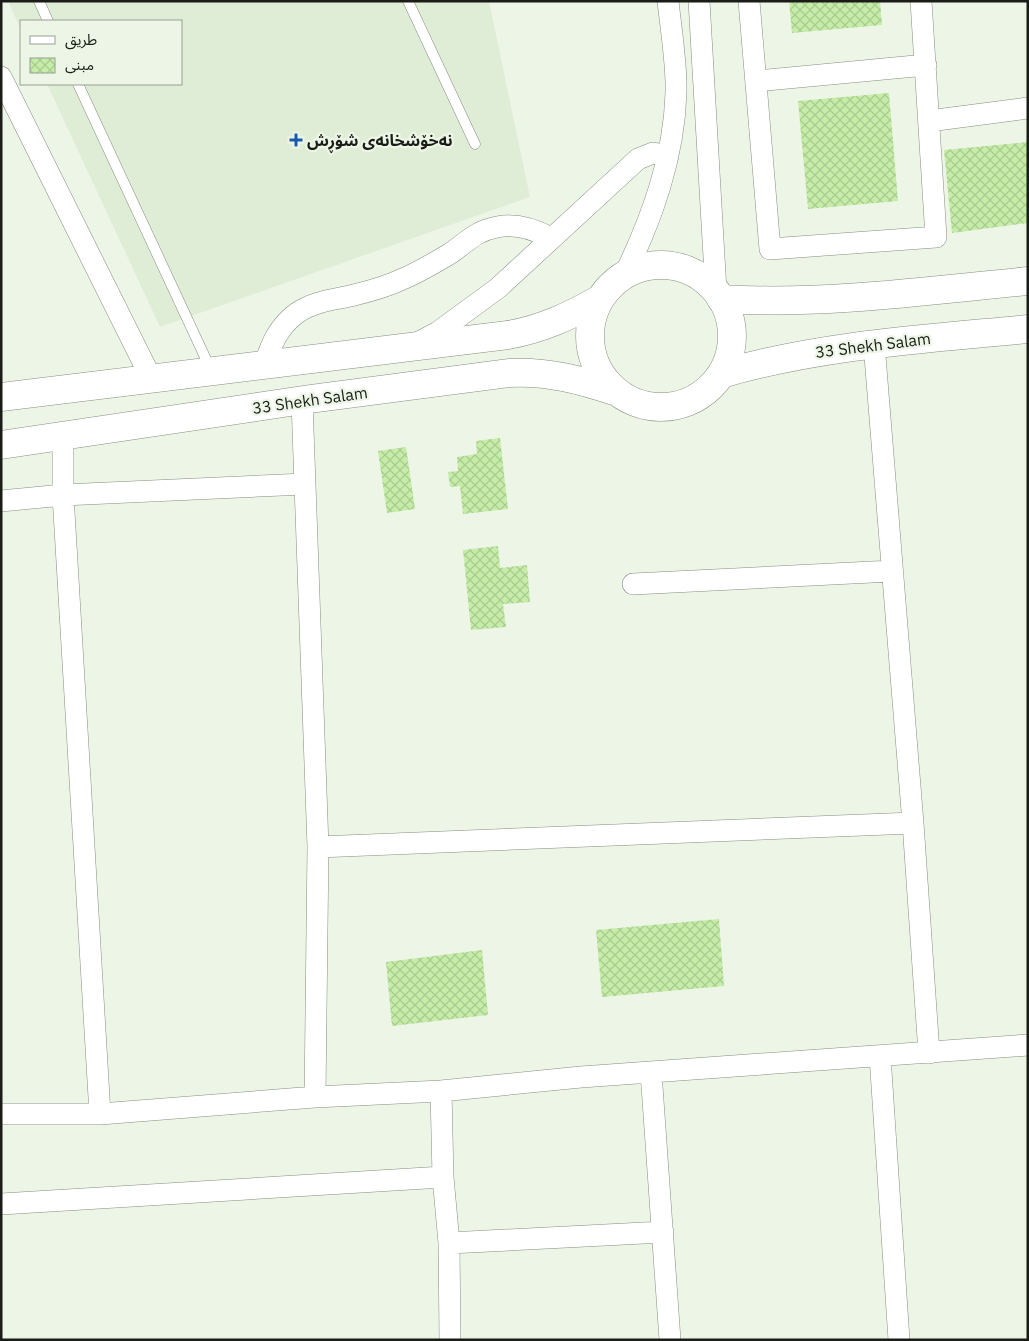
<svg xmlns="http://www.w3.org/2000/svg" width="1029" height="1341" font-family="'IBM Plex Sans','Noto Sans Arabic',sans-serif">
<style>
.built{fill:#e0edd6}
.building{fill:url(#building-cross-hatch)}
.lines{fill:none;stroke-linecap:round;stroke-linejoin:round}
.lane-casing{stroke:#868e80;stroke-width:11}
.street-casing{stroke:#868e80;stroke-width:22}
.primary-casing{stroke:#868e80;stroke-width:29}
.lane{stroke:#fff;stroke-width:10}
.street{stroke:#fff;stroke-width:21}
.primary{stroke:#fff;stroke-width:28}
.poi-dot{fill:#165cac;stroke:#edf6e6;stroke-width:2}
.labels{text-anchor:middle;stroke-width:4.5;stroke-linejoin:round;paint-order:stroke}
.poi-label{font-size:16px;font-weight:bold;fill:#1a1d17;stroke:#edf6e6;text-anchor:start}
.street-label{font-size:16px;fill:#1a1d17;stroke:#edf6e6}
</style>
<defs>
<pattern id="building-cross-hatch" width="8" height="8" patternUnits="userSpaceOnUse" patternTransform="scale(1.25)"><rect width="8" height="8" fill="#c5eda8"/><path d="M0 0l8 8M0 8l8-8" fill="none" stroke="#a9cb90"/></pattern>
</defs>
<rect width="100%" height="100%" fill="#edf6e6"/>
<path class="built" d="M8 1H489L530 197 160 327 47 84H181V21H21V30Z"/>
<path class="building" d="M789 1H880L882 25 792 33Z
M889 93 898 201 808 209 798 101Z
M1028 142V223L952 233 944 150Z
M500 438 508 509 463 514 460 486 450 487 448 472 458 471 457 457 477 454 476 441Z
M406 447 415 509 387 513 378 451Z
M498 546 500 568 527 565 530 602 503 604 506 627 471 630 463 550Z
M719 919 724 986 602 997 596 930Z
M482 950 488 1015 392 1026 386 962Z"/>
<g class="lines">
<defs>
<path id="lane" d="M39 1 48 21
M408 1 475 144
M78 84 211 370"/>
<path id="street" d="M699 1 716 291
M749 1 770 249 936 237 921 1
M1 77 151 378
M757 81 926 65
M929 121 1028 108
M624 276C652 218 674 158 676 93 677 65 671 30 668 1
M417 343 438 332 498 288 638 159 653 153 668 156
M874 344 913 823 929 1053
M265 364C271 344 279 326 297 313 314 301 334 300 354 295 371 291 388 286 405 278 421 271 436 262 451 253 468 241 476 231 497 227 516 223 534 229 551 238
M302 401 318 847 315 1097
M63 437V495L100 1114
M1 501 63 495 305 484
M633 584 892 571
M318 847 913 823
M880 1056 899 1340
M651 1072 670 1340
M441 1091 443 1177 449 1243 450 1340
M1 1114H100L315 1097 441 1091 581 1077 1028 1045
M1 1204 443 1177
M449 1243 663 1232"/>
<path id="primary" d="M590 336a71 71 0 1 1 142 0a71 71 0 1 1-142 0Z
M721 299C824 305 926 291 1028 281
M721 374C821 345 925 339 1028 329
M1 397 508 335C542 329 570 316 600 299
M1 445 310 399 510 373C548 371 581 380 617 392"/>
</defs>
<use href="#lane" class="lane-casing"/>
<use href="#street" class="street-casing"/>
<use href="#primary" class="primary-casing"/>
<use href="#lane" class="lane"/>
<use href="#street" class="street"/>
<use href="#primary" class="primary"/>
</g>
<path class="poi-dot" d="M293.5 132.5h5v5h5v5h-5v5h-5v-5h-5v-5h5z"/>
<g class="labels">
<g class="poi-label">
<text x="307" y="146">نەخۆشخانەی شۆڕش</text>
</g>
<g class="street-label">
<text transform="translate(873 345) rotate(-7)" y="6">33 Shekh Salam</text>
<text transform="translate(310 400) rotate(-8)" y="6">33 Shekh Salam</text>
</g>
</g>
<rect width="1029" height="1341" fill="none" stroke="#1a1d17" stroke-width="5"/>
<rect x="20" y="20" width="162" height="65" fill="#edf6e6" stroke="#999f93"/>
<rect x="30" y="36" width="25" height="8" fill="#ffffff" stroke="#999f93"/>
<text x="65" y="45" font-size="15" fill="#1a1d17">طريق</text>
<rect x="30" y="58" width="25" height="15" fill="url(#building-cross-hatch)" stroke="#999f93"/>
<text x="65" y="70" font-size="15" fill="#1a1d17">مبنى</text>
</svg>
